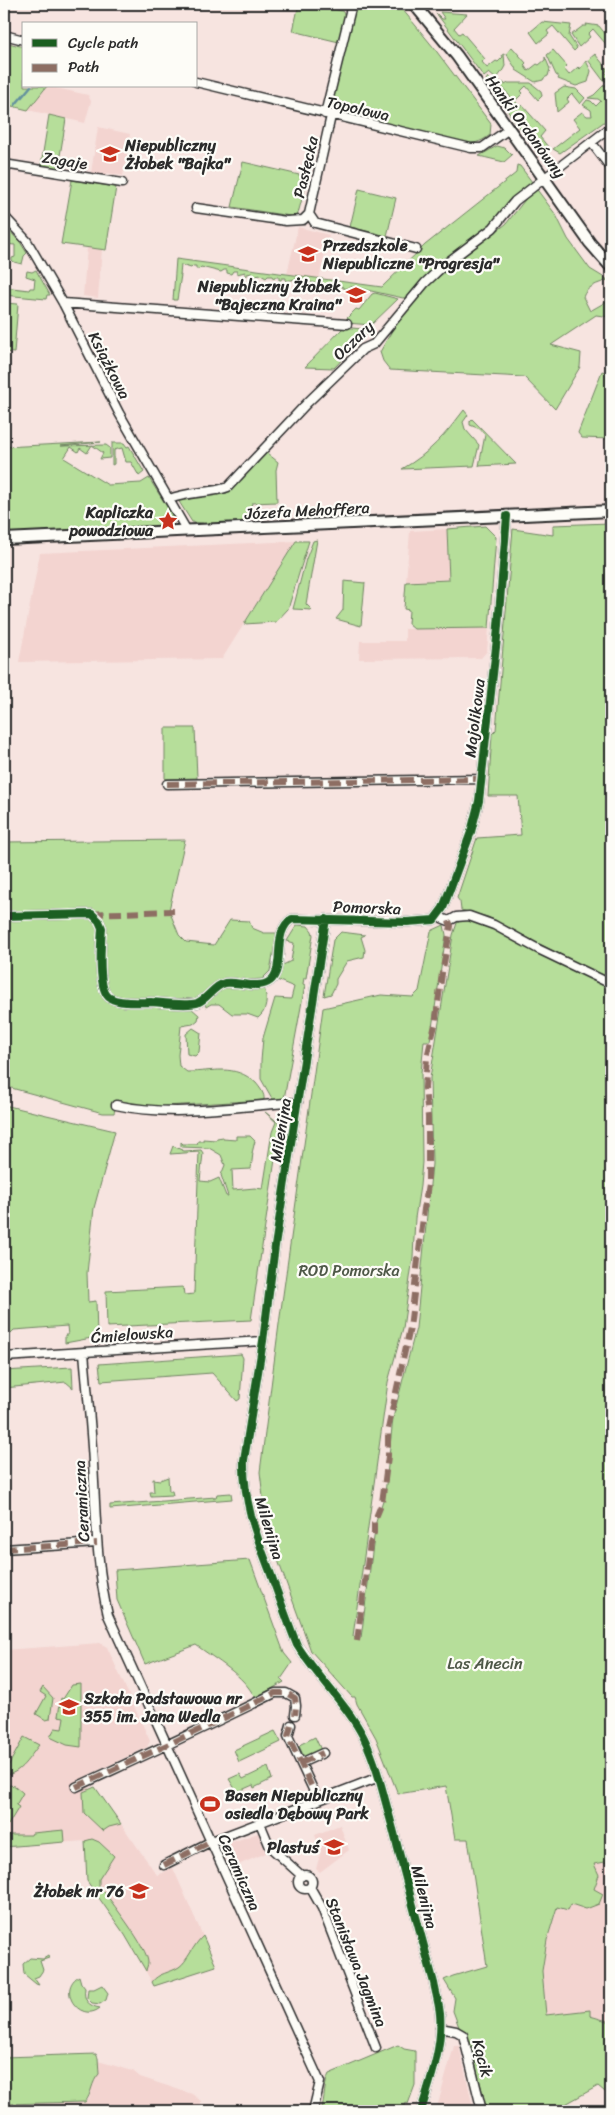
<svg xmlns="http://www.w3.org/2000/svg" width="615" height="2115" font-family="Sriracha,sans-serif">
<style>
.built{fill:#f3d4d0}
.green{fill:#b6de9a;stroke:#708462}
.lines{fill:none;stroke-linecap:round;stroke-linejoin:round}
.stream{stroke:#64919e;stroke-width:2.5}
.street-casing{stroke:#2b2b2b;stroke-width:11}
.secondary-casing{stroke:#2b2b2b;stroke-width:14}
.street{stroke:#fdfcf7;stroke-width:8}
.secondary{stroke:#fdfcf7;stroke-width:10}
.quiet{stroke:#8d6e63;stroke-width:6;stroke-dasharray:12 6;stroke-linecap:butt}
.cycleway-casing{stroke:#fdfcf7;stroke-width:11}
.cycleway{stroke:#1b5e20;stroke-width:8}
.labels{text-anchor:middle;stroke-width:4.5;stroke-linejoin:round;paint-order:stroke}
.street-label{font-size:16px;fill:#2b2b2b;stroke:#fdfcf7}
.poi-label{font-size:16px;font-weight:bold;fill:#2b2b2b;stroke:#fdfcf7;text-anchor:start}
.park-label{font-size:16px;fill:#4e5847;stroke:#fdfcf7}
</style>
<rect width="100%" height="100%" fill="#f7e4e0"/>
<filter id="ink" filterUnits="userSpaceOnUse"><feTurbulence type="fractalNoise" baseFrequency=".02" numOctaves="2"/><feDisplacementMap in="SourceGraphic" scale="10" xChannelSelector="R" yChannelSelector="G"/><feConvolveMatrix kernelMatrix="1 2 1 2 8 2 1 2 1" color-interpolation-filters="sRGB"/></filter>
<g filter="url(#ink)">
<path class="built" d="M47 86 88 95 91 101 85 123 28 110Z
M98 127 130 134 123 176 107 173 104 175 91 173Z
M298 227 329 235 319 279 287 274Z
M87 247 102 249 98 298 83 296Z
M447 529 449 580 406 582 410 531Z
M296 541 222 659 19 662 40 553Z
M489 628 487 651 481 658 359 659 360 641H405V629Z
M100 1643 107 1647 150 1741 147 1747 84 1777 90 1789 95 1787 157 1875 173 1868 216 1966 154 1986 125 1935 87 1881 85 1841 4 1847V1650Z
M340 1825 349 1850 320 1872 316 1869 321 1851 315 1835Z
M258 1833 266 1853 231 1868 221 1846Z
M605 1862 611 1867V2022L590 2016V2011L546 2015 542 1971 547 1940 557 1907 566 1910 571 1903 594 1889 593 1863Z
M454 2046H459L474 2111H436Z
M98 2061 133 2071 140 2077 192 2094 201 2101 200 2111H4V2104L85 2102 89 2098 94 2079 99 2074Z"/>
<path class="green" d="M299 4H312L342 11 345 15 339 42 293 31Z
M355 4H398L434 48 491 124 490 135C480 143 473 144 461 143L332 113 330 110Z
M440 12 467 14 454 28 459 34 462 32 485 59 482 62 487 68 496 61 498 62 503 57 502 55 504 54 505 66C503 70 500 75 496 79L489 73 484 77 436 13 442 19H445Z
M542 22 571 25 569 36 577 48 574 51 553 26 547 31 549 34 538 43 530 32Z
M586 24 599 26 611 41V50L593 29 588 34 590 37 579 47 571 35 583 26H587Z
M4 42 24 47V86H47L28 110 4 104Z
M512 47 526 63 524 65 528 71 537 64 539 65 545 60V57L550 69 548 76 544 78 543 80 535 82 516 70C514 64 509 61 507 53Z
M553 50 567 66 564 69 569 75 578 67 580 69 586 61 591 71 588 82 576 86 558 79 559 77 556 75 547 55Z
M595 54 608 70 605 72 611 77V83L603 80 588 60Z
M488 77 510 102 512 99 497 81 504 83 505 85 508 83H531L541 91 542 96 538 100 526 86 521 91 523 93 515 101 520 107 522 105 545 131 540 137 549 148 544 154 518 126 486 80Z
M604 85H611V117L560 153 553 149 580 128 573 119 582 112 587 116H592L591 110 583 105 587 100 591 101 596 106 601 101 598 99 588 98 594 95Z
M564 87 576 89 585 98 580 104 572 94 567 99 569 102 557 112 555 93Z
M49 115 66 119 58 168 41 165Z
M497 146 505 148 512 155 504 162 479 156Z
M243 162 308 177 297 217 232 207Z
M517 165 520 166 532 182 530 185 508 201 494 224 435 268 411 295 403 298 353 287 349 286 347 289 343 288 342 286 333 287V284H329L327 286 306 281 302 280 300 283 296 282V279L286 281V278H282L281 280H279V277H274V279L272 276H268L266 278 259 274 256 277 252 276V273L247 274V276L245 275V272L237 274V271H233L231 274 227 273V270H224L221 272 201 267 199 269H196V266H193L191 268 181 265 180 275H181L177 300H173L176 259 382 287 425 245 516 173Z
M72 180 116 187 106 250 61 244Z
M535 187 556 215 568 239 590 269 608 280C597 284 587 286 583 297L590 311 611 299V317L596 315 551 345 581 353 580 367 555 409 524 377 390 370 383 361 380 352 398 320 421 292 454 264 506 224Z
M359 189 396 198 387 236 350 227Z
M4 225 20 242 27 253 24 256 22 264 14 262 12 260V258L15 257V245L4 244Z
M36 270 50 295H47L46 299 4 295V287L29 290 30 288H34L35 279 26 276 27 271 32 272Z
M375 293 398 299 371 325 347 323 346 319 356 309 359 310 372 294Z
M4 303 18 304 14 353 4 352Z
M344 327 370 330 334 368 305 367Z
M602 371 611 374V439L582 438 578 433Z
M464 410 468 415 463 422 465 429 479 445 474 466 402 469C430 453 445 435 464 410Z
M472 419 516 464 479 466 485 435 480 429 470 425V421Z
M101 442 61 446 106 445 110 448V458L100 459 103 453 92 445 87 453 80 448 78 452 71 447 64 458 108 485 141 483 149 478 174 518 167 520V522L174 520 175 522 169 526 160 528 4 535V447Z
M112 443H124L127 447 129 446 144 472 139 476 131 462H126L122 448 114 450V464L112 465Z
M267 453 278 462 276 470 277 502 252 503 245 522 203 524V523L192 522 178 500 227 493Z
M611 523V981L488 917 461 910 460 902 457 898 477 838 521 835 518 796H488L492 734 496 730 513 529 553 535V525Z
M485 526 496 537 489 628 414 629 408 624 409 610 404 609 406 582 449 580 447 529Z
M317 540 306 604 312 610 293 609 306 559 313 541Z
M296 541H309L288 609 276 622 244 624Z
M344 581 365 583 361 626 336 619 343 610Z
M165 728H195L197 778 165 779Z
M185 840 169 910 179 935 186 942 214 945 230 920 249 921 252 928 264 933H277L270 971 262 979C229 982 224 974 198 999L121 998 111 994 107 990 105 981V932L95 914H104V911L4 913V842Z
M90 916 99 923C100 940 94 980 101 993 109 1010 173 1007 191 1008L199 1015 198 1020 193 1024 181 1026 178 1055 179 1066 187 1072C213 1072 234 1063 256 1083 260 1088 265 1094 264 1100L149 1107 117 1100 114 1113H103L4 1086V919Z
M464 919 492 928 551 960 611 987V1867L605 1862 594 1864 599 1875 594 1889 603 1894 599 1904 586 1909 571 1904 568 1910 557 1907 547 1940 542 1971 546 2015 590 2010V2016L611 2022V2097L598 2086 553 2111H487L470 2042 459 2027 453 2011 455 1998 444 1980 453 1976 487 1966 468 1839H455L446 1786 398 1794 376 1738 357 1704 355 1697H352L311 1651 267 1530 260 1472 279 1324 323 1008 381 995 413 997 419 991 431 931 444 925 446 935 430 1041H424L421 1073 422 1162 420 1186 415 1218 413 1257 403 1328 388 1382 353 1636 361 1638 376 1522 385 1494 393 1418 416 1328 432 1164 430 1078 453 935 457 923Z
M297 925 308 926 312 931 313 935 306 978H304L303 984 305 985 284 1099 273 1100 261 1079V1061L263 1038 275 998 291 999 294 987 277 980 281 966 291 961 294 943 287 941Z
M341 932 365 935 361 937 365 950 364 957 347 961 336 979V984L331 994 324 996 333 940Z
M229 987 264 988C268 999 267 1011 258 1018L247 1014H232L219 1004H211L206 1007 205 1002 217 990Z
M193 1028 201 1033 199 1052 195 1056 187 1054 186 1034Z
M4 1105 115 1131 94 1208 87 1273 88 1302 96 1301 97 1337 65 1343V1335H68L67 1326 14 1330 9 1335 7 1341 4 1342Z
M265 1112 279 1123 280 1126 251 1320 107 1327 106 1291 183 1287 184 1295 194 1294 199 1152 170 1154 173 1146 184 1151 201 1150 203 1153 200 1181 210 1182 219 1178 226 1196H228L221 1175 225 1165 221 1155 209 1148 181 1147V1142L183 1144H197L198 1141H203V1139L216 1140 217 1138 223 1137V1139L236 1140V1136H250L255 1141 252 1153H253L251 1169 232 1170 233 1190 255 1188 263 1189 272 1132 276 1122Z
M241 1354 243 1358 240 1399 237 1401 212 1373 101 1381 99 1364Z
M72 1367 73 1388 66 1382 4 1388V1371Z
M168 1477 169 1491H172L173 1495 151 1496 150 1492H154L153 1479 160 1480Z
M231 1493 232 1499 110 1509V1505L216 1497 217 1494Z
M250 1560 284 1653 292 1663 281 1679 284 1682 255 1698C244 1675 216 1660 196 1645L145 1664 117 1600 115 1570Z
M81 1684V1747L67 1745 50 1737 55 1728 62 1729 64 1717 58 1716 61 1698 63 1699 72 1685Z
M43 1687 53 1698 50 1719 46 1720 36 1714 46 1696 40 1692Z
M275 1731 281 1742 239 1762 234 1750Z
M24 1737 39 1745C30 1756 20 1775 4 1775V1771L5 1772Z
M315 1737 321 1750 304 1757 299 1746 301 1744Z
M268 1767 272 1779 254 1788 253 1785 237 1792 229 1779 240 1774 243 1779Z
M9 1785 15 1786 23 1793 16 1805 19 1807 8 1825 4 1823Z
M95 1787 121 1824 109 1827 103 1831 84 1813 83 1792Z
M64 1830 65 1842 4 1847V1835H31L32 1833Z
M92 1839 99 1842 114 1856 99 1879V1885C109 1899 149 1949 148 1963 148 1965 146 1969 146 1971L125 1935 87 1881 85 1841Z
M203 1936 216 1966 154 1986 152 1982C158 1973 170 1973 179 1967 187 1962 193 1945 203 1936Z
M48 1956 49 1958 40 1961 43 1970 39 1976 34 1978 39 1985 36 1984 24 1974 23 1964 30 1958 43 1959Z
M79 1976 81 1983 85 1988C83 2000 88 2006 100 2008 80 2024 56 1990 79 1976Z
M102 1985 108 1993 106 2000 100 2004 92 2003 87 1998 88 1989H94Z
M398 2045 404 2049 415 2051V2085L408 2104 406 2103 403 2111H321C325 2099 324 2083 329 2074Z
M96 2054 98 2058 99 2074C91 2082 92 2094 85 2102L4 2104V2057Z"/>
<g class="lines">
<path class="stream" d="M15 105 31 86
M608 310 611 307"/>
<defs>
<path id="street" d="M4 35 24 40
M196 82 471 148H482L509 129
M325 114 352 4
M331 116 309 214 315 223 416 249
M591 142 611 168
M4 164 122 183
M196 208 286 221 303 220 309 214
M4 216 27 241 63 303 119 413 187 531
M63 303 347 324
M170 499C188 491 209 494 228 487L308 402 363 349 374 344 425 283 444 265 493 228 515 201 611 127
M167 784 480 779
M4 916 92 914 99 921 102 928C101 942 97 991 110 998 121 1004 139 1002 151 1002 163 1003 187 1006 197 1003 208 999 213 986 225 983 238 981 259 990 270 981 286 969 271 931 292 919L407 922 434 920 443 908 471 832 479 801 497 638 507 516
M439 917 449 921 456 917 469 916 494 925 538 949 611 984
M326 919 275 1246 263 1341 244 1460C243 1499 255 1533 269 1569 278 1594 287 1620 297 1645 317 1677 347 1704 364 1738 378 1767 384 1798 393 1829 406 1880 420 1932 434 1983 436 1994 439 2004 440 2014 443 2047 430 2081 421 2111
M116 1105C175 1118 238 1106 298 1102
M84 1352C87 1389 91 1426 93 1463 96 1514 96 1565 108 1615L320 2082 313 2111
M4 1357 263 1341
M4 1549 97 1543
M291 1725 288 1736 318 1800
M301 1763 323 1753
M76 1787C143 1756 209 1726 275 1693H286L295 1698 296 1706 295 1715
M260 1823 270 1847 302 1876
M164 1865 212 1841 379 1777
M298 1882a7 7 0 1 1 14 0a7 7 0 1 1-14 0Z
M310 1887 322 1908 376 2048
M440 2028 456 2031 463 2035 482 2111"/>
<path id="secondary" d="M414 4 457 56 590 243 611 267
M4 539 611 511"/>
</defs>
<use href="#street" class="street-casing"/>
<use href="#secondary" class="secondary-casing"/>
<use href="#street" class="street"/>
<use href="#secondary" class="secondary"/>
<path class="quiet" d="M167 784 480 779
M92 914 174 911
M4 1549 97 1543
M357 1641 370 1544 374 1533V1522L382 1503 388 1456V1429L410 1328 424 1209 428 1185V1117L425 1088 427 1057 435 1025 442 973 451 926 449 921
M291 1725 288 1736 318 1800
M301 1763 323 1753
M76 1787C143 1756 209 1726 275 1693H286L295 1698 296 1706 295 1715
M164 1865 212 1841"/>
<defs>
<path id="cycleway" d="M4 916 92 914 99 921 102 928C101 942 97 991 110 998 121 1004 139 1002 151 1002 163 1003 187 1006 197 1003 208 999 213 986 225 983 238 981 259 990 270 981 286 969 271 931 292 919L407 922 434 920 443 908 471 832 479 801 497 638 507 516
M326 919 275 1246 263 1341 244 1460C243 1499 255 1533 269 1569 278 1594 287 1620 297 1645 317 1677 347 1704 364 1738 378 1767 384 1798 393 1829 406 1880 420 1932 434 1983 436 1994 439 2004 440 2014 443 2047 430 2081 421 2111"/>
</defs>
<use href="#cycleway" class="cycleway-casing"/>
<use href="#cycleway" class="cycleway"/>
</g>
</g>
<defs>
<symbol id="school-bare" viewBox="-9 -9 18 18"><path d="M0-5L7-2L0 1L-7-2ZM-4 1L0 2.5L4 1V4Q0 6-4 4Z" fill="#c8321e" stroke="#fdfcf7" stroke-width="2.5" paint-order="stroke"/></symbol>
<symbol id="sight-bare" viewBox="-9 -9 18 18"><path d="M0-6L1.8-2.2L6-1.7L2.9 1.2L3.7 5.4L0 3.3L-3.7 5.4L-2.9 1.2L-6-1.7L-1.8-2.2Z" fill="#c8321e" stroke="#fdfcf7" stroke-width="2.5" paint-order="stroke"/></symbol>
<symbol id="stadium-bare" viewBox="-9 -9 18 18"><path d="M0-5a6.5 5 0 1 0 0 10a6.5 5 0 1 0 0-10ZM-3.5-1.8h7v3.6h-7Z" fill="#c8321e" stroke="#fdfcf7" stroke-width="2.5" paint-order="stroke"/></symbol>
</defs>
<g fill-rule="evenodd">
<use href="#school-bare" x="96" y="140" width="28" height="28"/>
<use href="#school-bare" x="294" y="240" width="28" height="28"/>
<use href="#school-bare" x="342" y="281" width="28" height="28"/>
<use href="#sight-bare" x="154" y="507" width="28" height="28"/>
<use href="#school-bare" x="55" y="1693" width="28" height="28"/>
<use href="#stadium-bare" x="196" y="1790" width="28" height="28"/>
<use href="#school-bare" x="320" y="1833" width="28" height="28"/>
<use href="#school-bare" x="125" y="1877" width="28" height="28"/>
</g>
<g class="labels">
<g class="street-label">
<text transform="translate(358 108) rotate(13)" y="6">Topolowa</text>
<text transform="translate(526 126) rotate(54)" y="6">Hanki Ordonówny</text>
<text transform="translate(65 160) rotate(9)" y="6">Zagaje</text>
<text transform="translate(305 167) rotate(-77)" y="6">Pasłęcka</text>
<text transform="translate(353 340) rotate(-43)" y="6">Oczary</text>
<text transform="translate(110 365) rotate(63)" y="6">Książkowa</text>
<text transform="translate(307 510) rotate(-3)" y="6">Józefa Mehoffera</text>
<text transform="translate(474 718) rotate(-83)" y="6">Majolikowa</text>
<text transform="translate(367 907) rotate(2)" y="6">Pomorska</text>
<text transform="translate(280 1130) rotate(-81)" y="6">Milenijna</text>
<text transform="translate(132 1334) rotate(-4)" y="6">Ćmielowska</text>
<text transform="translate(81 1501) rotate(-93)" y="6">Ceramiczna</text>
<text transform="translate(270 1528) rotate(73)" y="6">Milenijna</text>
<text transform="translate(240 1872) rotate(66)" y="6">Ceramiczna</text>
<text transform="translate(425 1897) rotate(76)" y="6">Milenijna</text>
<text transform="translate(357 1962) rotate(68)" y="6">Stanisława Jagmina</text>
<text transform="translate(483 2058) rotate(75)" y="6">Kącik</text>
</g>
<g class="poi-label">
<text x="125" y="151">Niepubliczny<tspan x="125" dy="18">Żłobek "Bajka"</tspan></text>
<text x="323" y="251">Przedszkole<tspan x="323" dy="18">Niepubliczne "Progresja"</tspan></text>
<text x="341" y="292" text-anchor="end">Niepubliczny Żłobek<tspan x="341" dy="18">"Bajeczna Kraina"</tspan></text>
<text x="153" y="518" text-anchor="end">Kapliczka<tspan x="153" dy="18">powodziowa</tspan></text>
<text x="84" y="1704">Szkoła Podstawowa nr<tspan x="84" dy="18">355 im. Jana Wedla</tspan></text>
<text x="225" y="1801">Basen Niepubliczny<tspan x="225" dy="18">osiedla Dębowy Park</tspan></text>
<text x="319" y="1853" text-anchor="end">Plastuś</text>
<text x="124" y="1897" text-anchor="end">Żłobek nr 76</text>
</g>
<g class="park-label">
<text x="349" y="1276">ROD Pomorska</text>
<text x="485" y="1669">Las Anecin</text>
</g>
</g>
<rect width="615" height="2115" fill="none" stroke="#fdfcf7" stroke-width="20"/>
<rect x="10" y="10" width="595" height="2095" fill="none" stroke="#2b2b2b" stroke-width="2" filter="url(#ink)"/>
<rect x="22" y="22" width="175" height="65" fill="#fdfcf7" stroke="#a9a8a5"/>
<rect x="32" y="39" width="25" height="8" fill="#1b5e20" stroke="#a9a8a5"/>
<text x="68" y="48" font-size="15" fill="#2b2b2b">Cycle path</text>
<rect x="32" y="64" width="25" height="8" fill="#8d6e63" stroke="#a9a8a5"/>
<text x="68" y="72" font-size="15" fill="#2b2b2b">Path</text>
</svg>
